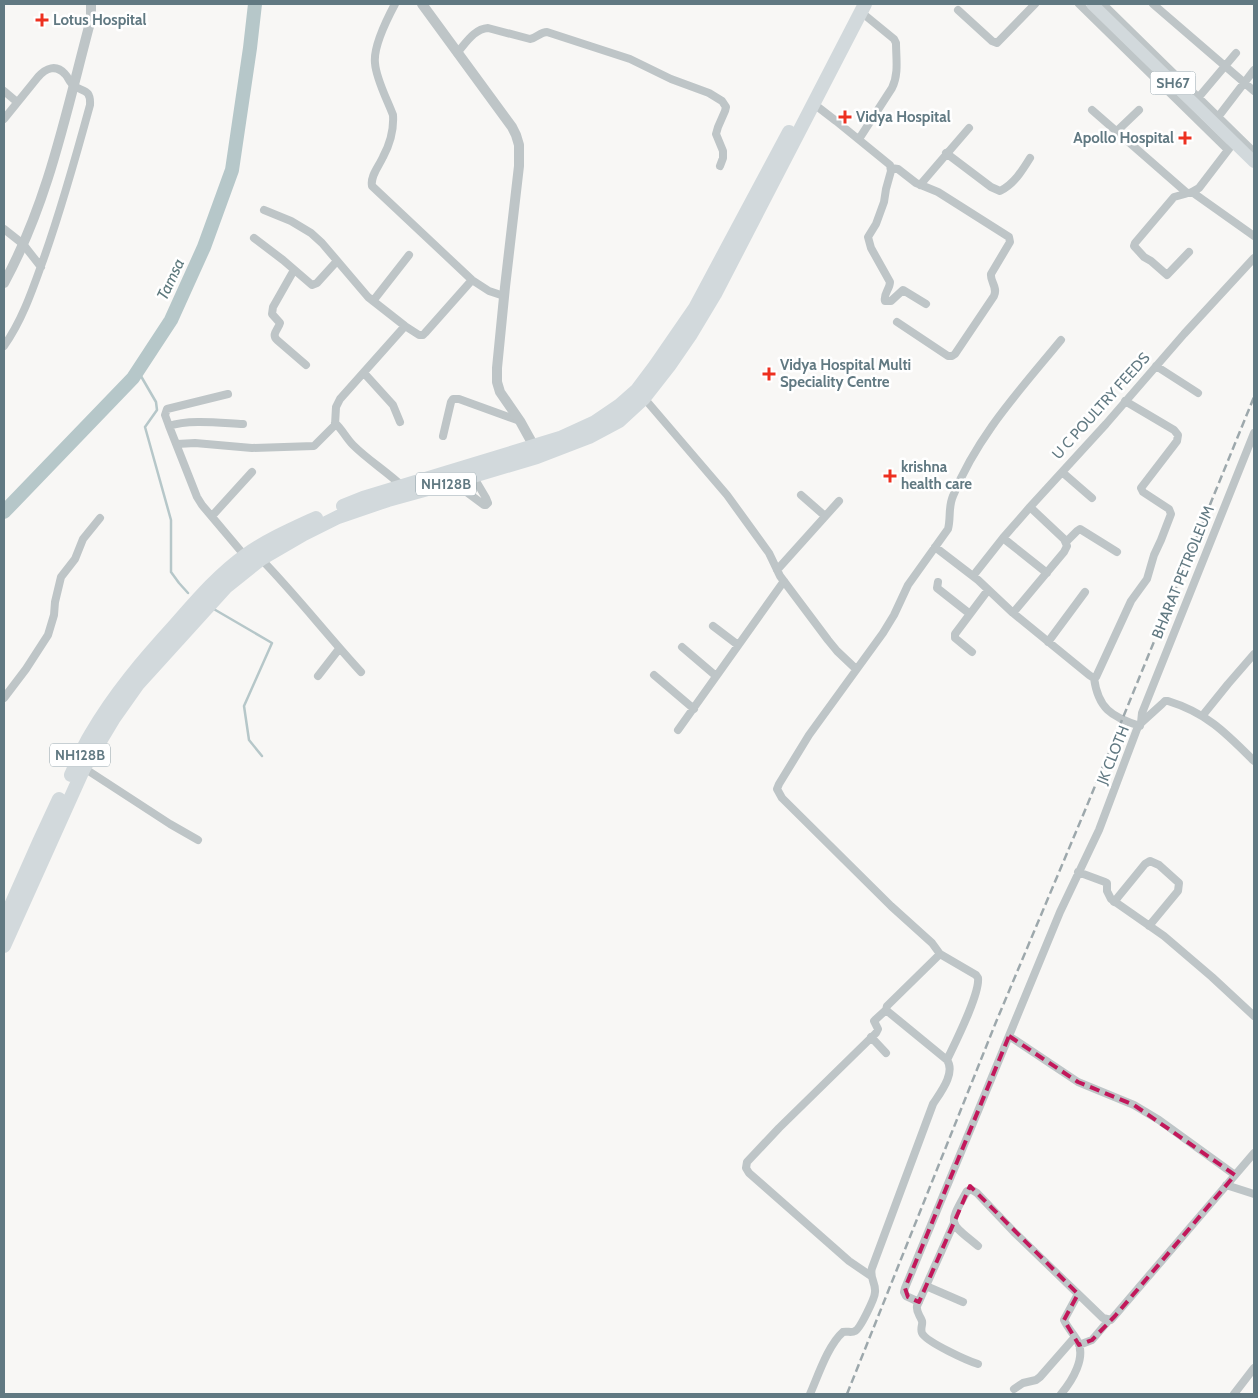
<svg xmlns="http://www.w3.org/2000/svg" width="1258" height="1398" font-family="Cabin,sans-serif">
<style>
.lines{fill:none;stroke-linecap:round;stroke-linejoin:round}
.stream{stroke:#b6c7c9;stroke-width:2.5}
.river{stroke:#b6c7c9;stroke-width:14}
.minor{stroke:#bec5c7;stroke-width:8}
.tertiary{stroke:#bec5c7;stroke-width:10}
.primary{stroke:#d2d9dc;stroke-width:12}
.trunk{stroke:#d2d9dc;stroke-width:14}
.rail{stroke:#9da8ac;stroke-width:2.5;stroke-dasharray:8 4;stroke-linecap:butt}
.marked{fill:none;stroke:#c2185b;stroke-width:4;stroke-dasharray:10 6;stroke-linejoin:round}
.poi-dot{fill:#ed3020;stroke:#fff;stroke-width:2}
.labels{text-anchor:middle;stroke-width:5;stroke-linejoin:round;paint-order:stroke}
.shield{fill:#fff;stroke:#90a1a8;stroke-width:1}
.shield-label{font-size:14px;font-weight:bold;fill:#617982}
.poi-label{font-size:15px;font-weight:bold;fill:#617982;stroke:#fff;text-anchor:start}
.street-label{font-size:15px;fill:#617982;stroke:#fff}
.water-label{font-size:16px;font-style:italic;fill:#5c787c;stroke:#fff}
</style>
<rect width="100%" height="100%" fill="#f8f7f5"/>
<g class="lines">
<path class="stream" d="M138 371 156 402 157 410 145 427 171 520V572L179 583 188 593
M212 608 272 643 244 706 249 740 262 756"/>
<path class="river" d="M4 512 133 378 171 320 204 247 232 170 250 48 255 4"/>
<path class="minor" d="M395 4C387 19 373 46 375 63 376 79 387 99 393 115 394 130 390 144 383 157 379 166 370 176 372 186L472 280 489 291 504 296
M1079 4 1228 150
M1103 4 1254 152
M1153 4 1254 91
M958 10 992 41 997 43 1035 4
M457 53C466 43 474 29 488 28L530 39C537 38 540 32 547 32L630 59 671 79 709 93 722 101 726 107 725 111 718 127 716 134 723 151V158L720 166
M4 91 17 102
M1198 98 1236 53
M814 104 836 121 890 165 891 171 886 189 884 202 876 224 868 237 871 248 890 282C890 289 883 294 885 301H891L903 290 926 304
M1092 110 1187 193
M1218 117 1254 70
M4 119 38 77C46 68 56 64 65 74 68 77 69 81 72 84 81 93 91 87 90 105 75 160 60 214 41 266 31 294 21 322 4 346
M1117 131 1139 110
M859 139 892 88C899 74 896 58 896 43L894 39 861 12
M946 153 991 187 1000 191C1014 184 1022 171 1030 158
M891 168 898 169 916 183 938 192 1009 237 1010 242 991 274C990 282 998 287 994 296L955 354 952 356H948L897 322
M920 185 969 128
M1192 192 1254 236
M264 210 291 221 311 233 322 243 368 297 405 326 419 335H423L425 333 472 280
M4 229 23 244 41 267
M254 238 283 260 312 285 317 283 337 261
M1189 252 1167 275 1151 261 1144 257 1134 246 1135 243 1174 197 1192 192 1199 188 1238 137
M294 270 273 307 272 314 280 323C278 330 271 334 277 340L306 365
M373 301 409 255
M1156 366 1198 393
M364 373 393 405 400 422
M644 398 727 495 769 553 780 576 828 640 837 651 856 669
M335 423C342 429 346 438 353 445 368 460 386 471 402 486
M243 424C221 423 189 419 169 426L197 497 202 505 245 556
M169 426 165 415 167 409 228 394
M443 436 451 402 453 399H459L520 421
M177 444 195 443 252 448 314 446 335 425 336 407 340 399 405 326
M1062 472 1092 498
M453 482 484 505H486L488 503 486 498 473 476
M801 495 825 516
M212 516 252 472
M1003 538 1047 573
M1066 542 1077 531 1080 529 1117 552
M935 547 978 580 1013 613 1089 675 1092 677H1096L1131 601 1147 579 1154 555 1161 540 1171 514 1169 509 1143 492 1141 488 1174 445 1177 441 1178 435 1174 430 1125 401
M261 559C296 595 327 635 361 672
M777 570 839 501
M973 576 1003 538 1030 507 1106 424 1184 334 1254 258
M938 582 937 588 970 614
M1013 613 1064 552 1067 546 1064 539 1030 507
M713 626 738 645
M1048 642 1085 592
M682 647 716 676
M972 652 955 638V634L988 590
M654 675 694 709
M318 676 339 649
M1094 678C1098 708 1111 717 1140 726
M4 698 26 669 48 635 54 615 55 602 61 577 75 559 83 539 100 518
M1203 715 1228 684 1254 654
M1141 723 1142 713 1254 433
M678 730 784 581
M84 768 170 824 198 840
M1078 872 1105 882 1107 883V891L1111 899 1164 936 1212 977 1254 1016
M1114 902 1145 864 1150 861 1159 865 1179 883 1178 891 1149 926
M1009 1036 1078 1082 1134 1105 1159 1120 1235 1175
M871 1037 886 1053
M947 1060C955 1043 980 994 978 978L976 975 940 954 932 943 891 906 782 798 777 789 779 784 809 735 883 633 894 615 908 585 948 529C951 518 948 507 953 496 977 436 1020 390 1061 340
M1226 1185 1254 1194
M954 1223 917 1306C916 1313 920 1315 922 1321 923 1325 920 1328 922 1333 926 1342 968 1361 978 1364
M978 1246C948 1221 948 1226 967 1191 971 1189 973 1190 977 1193L1014 1232 1103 1318 1111 1320 1254 1153
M871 1276 849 1261 749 1173 746 1168 747 1162 779 1128 876 1033 878 1029 874 1021 875 1020 886 1010
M926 1286 963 1302
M919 1302 906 1296 904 1292 905 1288 1060 912 1099 830 1137 729 1141 723 1162 704 1165 701H1168C1207 713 1226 733 1254 761
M1079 1345 1092 1340 1109 1320
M1014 1389 1023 1383 1036 1380 1040 1377 1075 1337
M810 1394C818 1376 828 1345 843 1332 847 1331 852 1333 855 1331 860 1329 875 1298 875 1292 876 1283 869 1277 872 1268L933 1104C940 1093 956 1073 947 1060L886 1010 887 1006 940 954
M1061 1394C1072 1381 1087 1357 1077 1340 1073 1333 1067 1327 1064 1320L1078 1294
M1234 1394 1254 1368"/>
<path class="tertiary" d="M422 4 512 127 516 135 519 145V166L505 287 497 368V382L500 392 520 421 536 450
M4 283C49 201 67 108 91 19V4"/>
<path class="primary" d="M1092 4 1254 162"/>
<path class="trunk" d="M343 506 363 498 560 438 595 422 620 405 637 390 655 366 695 308 789 132
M71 775C77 762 83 747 91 734 114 694 144 659 175 625 197 600 218 575 246 555 267 540 292 529 316 518
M4 921 39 842 59 799
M4 946 84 768 114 718 138 684 226 587 261 559 304 534 338 517 388 500 453 482 537 457 589 437 619 421 644 398 669 366 691 334 715 294 865 4"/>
<path class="rail" d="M847 1394 996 1022 1086 808 1254 397"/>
</g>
<path class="marked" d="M1009 1036 1078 1082 1134 1105 1235 1175 1115 1316 1092 1340 1079 1345 1064 1320 1078 1294 970 1186 919 1302 908 1297 905 1288Z"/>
<g class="poi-dot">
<path d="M39.5 12.5h5v5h5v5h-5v5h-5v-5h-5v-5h5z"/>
<path d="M842.5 109.5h5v5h5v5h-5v5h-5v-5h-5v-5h5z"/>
<path d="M1182.5 130.5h5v5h5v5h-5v5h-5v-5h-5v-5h5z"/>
<path d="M766.5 366.5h5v5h5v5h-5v5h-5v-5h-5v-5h5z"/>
<path d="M887.5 468.5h5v5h5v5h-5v5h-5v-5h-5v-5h5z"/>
</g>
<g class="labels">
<g class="shield">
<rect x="1150.5" y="71.5" width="45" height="23" rx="4"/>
<rect x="416" y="472.5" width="60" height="23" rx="4"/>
<rect x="50" y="743.5" width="60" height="23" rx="4"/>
</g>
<g class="shield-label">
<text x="1173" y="88">SH67</text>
<text x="446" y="489">NH128B</text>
<text x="80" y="760">NH128B</text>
</g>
<g class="poi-label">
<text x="53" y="25">Lotus Hospital</text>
<text x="856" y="122">Vidya Hospital</text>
<text x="1174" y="143" text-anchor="end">Apollo Hospital</text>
<text x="780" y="370">Vidya Hospital Multi<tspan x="780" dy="17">Speciality Centre</tspan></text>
<text x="901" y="472">krishna<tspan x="901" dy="17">health care</tspan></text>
</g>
<g class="street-label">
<text transform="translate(1101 406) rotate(-48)" y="5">U C POULTRY FEEDS</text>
<text transform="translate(1183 572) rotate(-68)" y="5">BHARAT PETROLEUM</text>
<text transform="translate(1113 755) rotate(-68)" y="5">JK CLOTH</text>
</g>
<g class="water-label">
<text transform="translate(170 279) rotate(-65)" y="6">Tamsa</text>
</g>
</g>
<rect width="1258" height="1398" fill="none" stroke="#617982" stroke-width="10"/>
</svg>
